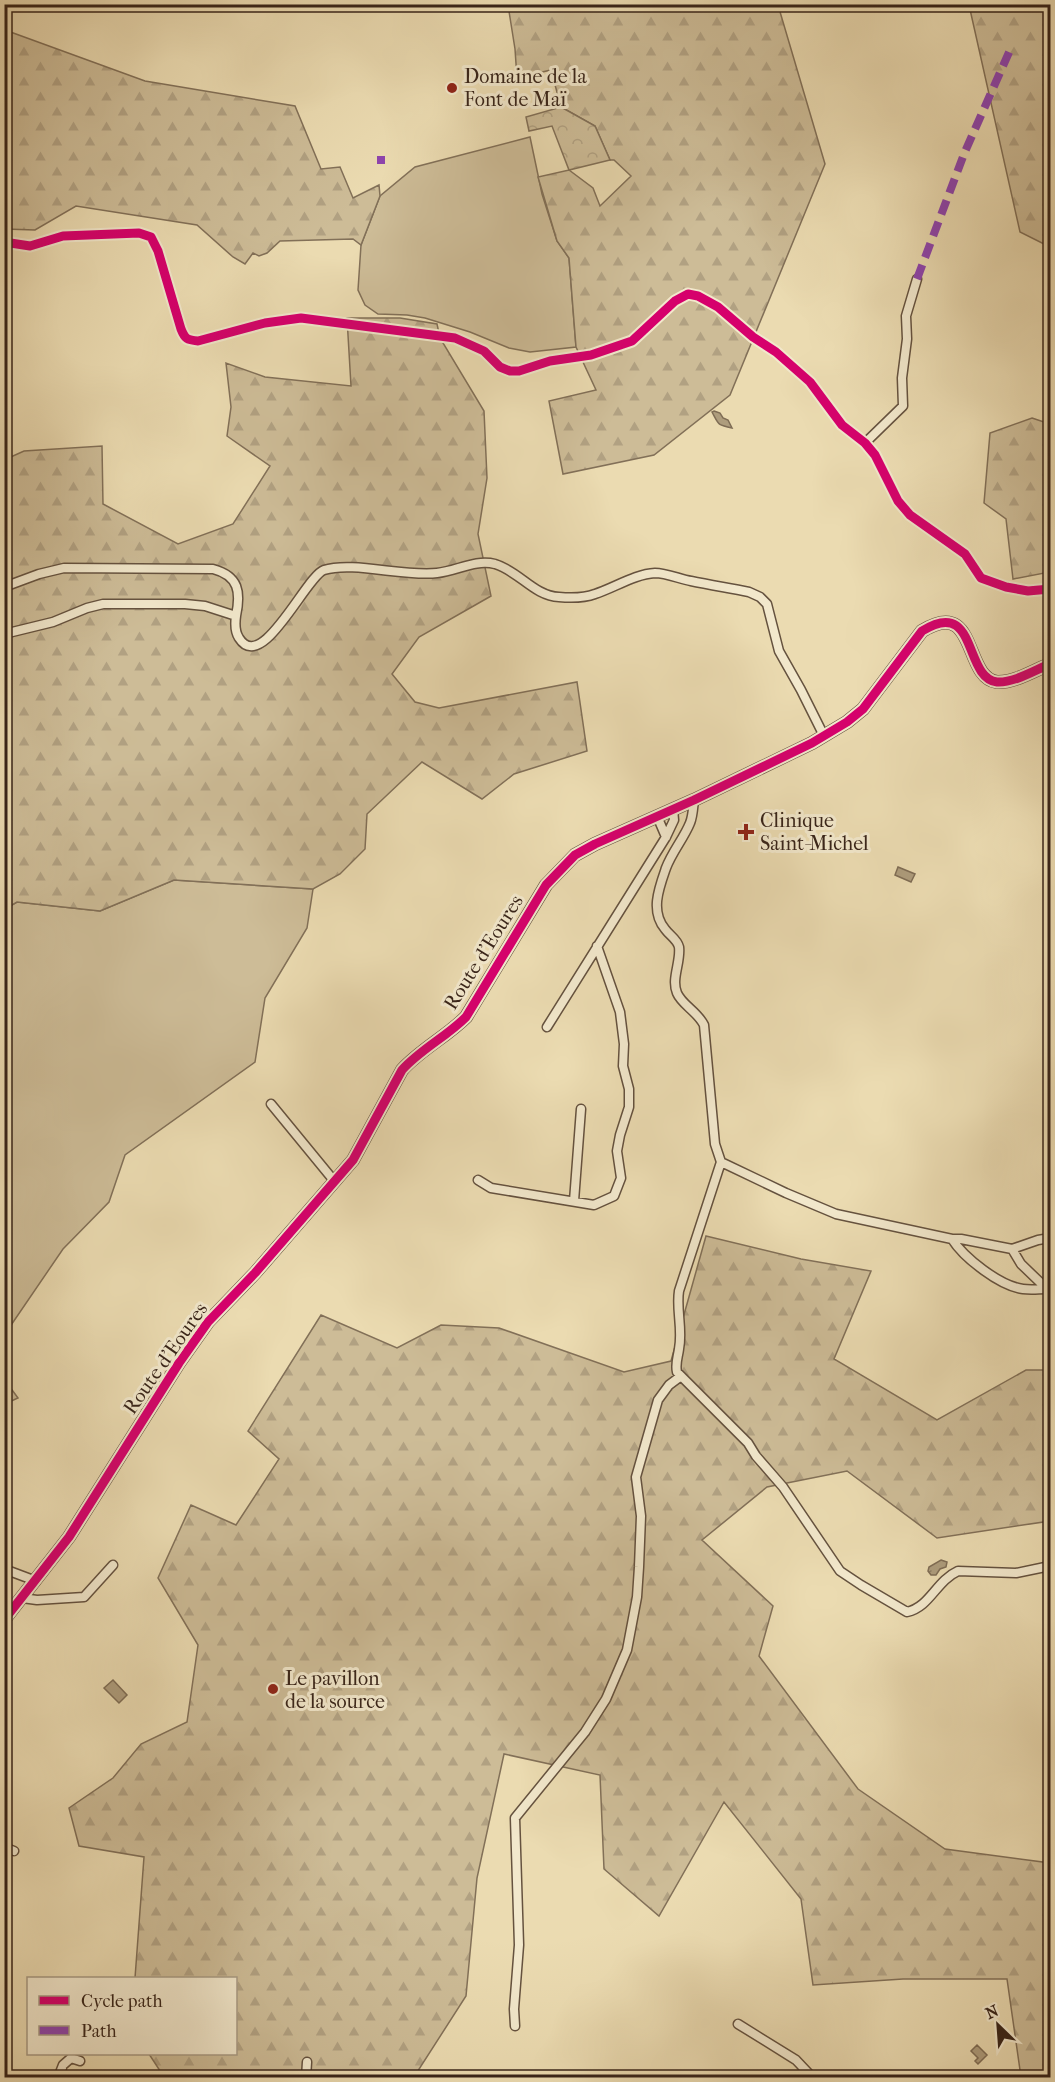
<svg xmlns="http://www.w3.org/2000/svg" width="1055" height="2082" font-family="'IM FELL French Canon',serif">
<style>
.grass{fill:#cdbc97;stroke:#827058;stroke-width:1.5}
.forest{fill:url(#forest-firs);stroke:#827058;stroke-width:1.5}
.park{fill:url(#park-crowns);stroke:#827058;stroke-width:1.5}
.water{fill:url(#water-ripples);stroke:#7f6d55;stroke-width:1.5}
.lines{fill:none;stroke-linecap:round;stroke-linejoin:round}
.minor-casing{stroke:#65523f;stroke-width:11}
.tertiary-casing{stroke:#65523f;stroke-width:14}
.minor{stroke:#f2e8cc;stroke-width:8}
.tertiary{stroke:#f2e8cc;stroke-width:10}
.quiet{stroke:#8e44ad;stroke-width:8;stroke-dasharray:15 8;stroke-linecap:butt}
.cycleway-casing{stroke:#f2e8cc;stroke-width:13}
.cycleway{stroke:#d6006c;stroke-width:9}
.poi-dot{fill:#8f2418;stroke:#f2e8cc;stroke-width:2}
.labels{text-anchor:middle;stroke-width:6;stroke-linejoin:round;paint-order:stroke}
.poi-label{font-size:20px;fill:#382419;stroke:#f2e8cc;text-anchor:start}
.street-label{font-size:20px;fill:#382419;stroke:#f2e8cc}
</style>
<defs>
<pattern id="forest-firs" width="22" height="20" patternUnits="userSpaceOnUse" patternTransform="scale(1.5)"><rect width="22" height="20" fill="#cdbc97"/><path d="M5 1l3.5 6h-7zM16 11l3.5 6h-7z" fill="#b1a182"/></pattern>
<pattern id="park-crowns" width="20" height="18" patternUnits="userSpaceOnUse" patternTransform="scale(1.5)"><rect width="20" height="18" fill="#cdbc97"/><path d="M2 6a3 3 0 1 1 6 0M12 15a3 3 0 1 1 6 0" fill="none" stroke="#b1a182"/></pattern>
<pattern id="water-ripples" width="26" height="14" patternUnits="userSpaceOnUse" patternTransform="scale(1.5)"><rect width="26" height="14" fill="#ae9d7d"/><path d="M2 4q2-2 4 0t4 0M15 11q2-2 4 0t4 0" fill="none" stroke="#8f8066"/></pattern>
</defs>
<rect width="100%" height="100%" fill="#ebdbb1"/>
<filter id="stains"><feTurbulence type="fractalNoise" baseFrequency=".00333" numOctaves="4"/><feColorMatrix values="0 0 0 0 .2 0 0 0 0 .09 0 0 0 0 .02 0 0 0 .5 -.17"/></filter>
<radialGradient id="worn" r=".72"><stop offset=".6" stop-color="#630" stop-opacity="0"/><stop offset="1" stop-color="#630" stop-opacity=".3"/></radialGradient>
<path class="grass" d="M530 137 542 194 557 241 569 258 576 347 530 352 509 348 470 332 425 318 407 315 378 314 365 305 358 290 361 245 380 196 415 167Z
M174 880 313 889 307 928 265 998 255 1062 125 1155 109 1202 63 1249 5 1334V909L17 902 100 911Z
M4 1379 18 1398 5 1404H4Z"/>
<path class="forest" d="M508 5H778L825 164 730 395 654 455 563 474 549 401 596 390 576 347 569 258 557 241 538 177 569 170 593 188 600 206 631 176 614 160H610L595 126 561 107 551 70 517 78 515 49Z
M969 5H1050V247L1020 232Z
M5 30 145 81 295 106 321 169 340 167 353 198 379 185 380 196 361 245 353 239 280 241 267 253 259 256 253 253 245 264 233 257 197 225 76 206 35 230 5 229Z
M347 318H400L437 324 440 338 484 411 487 478 478 534 491 596 419 637 392 674 415 702 439 708 577 682 587 751 514 774 482 799 422 762 367 814 365 849 340 874 313 889 174 880 100 911 17 902 5 909 4 460 24 451 102 446 103 504 178 544 233 524 270 466 227 436 231 407 226 363 265 377 351 386Z
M1032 418 1050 424V572L1013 579 1006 519 984 503 990 433Z
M706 1236 801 1259 871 1271 834 1359 937 1420 1026 1370H1050V1521L937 1538 847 1471 767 1487 702 1540 773 1606 759 1656 858 1789 945 1849 1050 1863V2077H1021L1007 1979H903L813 1985 801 1899 724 1802 659 1916 604 1869 600 1775 504 1754 477 1878 466 1996 414 2077H164L149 2054H236V1978H135L144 1857 79 1846 69 1808 113 1778 141 1744 187 1722 198 1645 158 1578 191 1505 236 1525 279 1459 248 1431 321 1315 397 1348 441 1325 499 1328 624 1372 671 1361Z"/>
<path class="park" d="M561 107 595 126 610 160 569 170 552 126 529 131 526 117Z"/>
<path class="water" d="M714 411 720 413 723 418 728 420 732 428C717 425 719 425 712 412Z
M898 867 915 874 911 882 895 875Z
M941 1560 947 1562 946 1567 940 1569 936 1575H931L928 1571 929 1567Z
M113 1680 127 1695 119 1703 104 1688Z
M977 2045 987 2055 978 2064 975 2061 978 2058 971 2051Z"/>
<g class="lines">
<defs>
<path id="minor" d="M4 242 30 246 63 236 139 233 151 237 158 251 181 329C185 339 187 340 198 341L265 323 301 318 455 338 484 351 500 367 510 371H519L550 361 591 355 632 341 675 301 688 294 698 296 718 307 753 337 776 352 810 382 842 425 865 443 875 455 898 501 910 515 965 554 981 578 1006 587 1028 591 1050 589
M865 443 903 406 902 378 907 339 906 316 917 279
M4 587 39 574 64 568 213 569C239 576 241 592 236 616
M4 634 53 622 87 608 103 604H185L205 606 236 616C235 623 235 632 239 638 262 675 306 576 324 570 353 561 404 577 437 573 457 571 475 559 495 564 519 571 534 596 559 597 570 598 584 598 595 594 614 588 635 574 655 573 666 573 680 579 691 581 710 585 729 588 749 592L760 597 767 604 779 651 801 690 824 736
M694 800C693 807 693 816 690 823 684 838 672 852 666 868 659 888 650 911 665 929 670 936 677 939 679 947 681 962 671 979 677 993 682 1005 697 1011 704 1025L715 1144 721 1162 786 1193 836 1214 952 1239C964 1258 1000 1286 1023 1289 1031 1290 1039 1289 1047 1289L1021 1264 1012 1249
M657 816 666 837
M547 1027 666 837 674 820 673 809
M271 1104 335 1182
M721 1162 679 1291C676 1310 683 1329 679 1349 678 1357 675 1364 677 1372L748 1443 756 1456 783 1487 840 1571 861 1585 907 1612C930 1607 936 1581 958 1571L1016 1573 1050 1566
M478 1180 491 1188 594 1205 614 1196 621 1178 617 1151 620 1135 629 1107V1089L623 1066 624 1044 620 1012 597 946
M574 1201 581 1109
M952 1239H961L1012 1249 1038 1240 1050 1238
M4 1569 36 1581
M22 1598 37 1600 84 1597 113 1565
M4 1847 14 1851
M738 2024 796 2060 813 2078
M515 2026 514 2009 519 1945 515 1818 585 1732 606 1699 627 1650 637 1597 639 1567 641 1516 636 1477 658 1400 669 1385 681 1376
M58 2078 63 2065 71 2058 80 2061
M306 2078 307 2062"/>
<path id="tertiary" d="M4 1620 69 1537 179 1363 208 1322 255 1273 353 1160 402 1070C421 1049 446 1037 466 1017L546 885 575 855 595 844 694 800 812 743 847 722 863 709 922 631C978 596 963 678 997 682 1014 683 1035 670 1050 664"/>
</defs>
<use href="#minor" class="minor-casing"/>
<use href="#tertiary" class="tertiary-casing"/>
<use href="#minor" class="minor"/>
<use href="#tertiary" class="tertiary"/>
<path class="quiet" d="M377 160H385
M917 279 964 154 1010 50"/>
<defs>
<path id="cycleway" d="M4 242 30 246 63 236 139 233 151 237 158 251 181 329C185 339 187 340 198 341L265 323 301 318 455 338 484 351 500 367 510 371H519L550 361 591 355 632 341 675 301 688 294 698 296 718 307 753 337 776 352 810 382 842 425 865 443 875 455 898 501 910 515 965 554 981 578 1006 587 1028 591 1050 589
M4 1620 69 1537 179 1363 208 1322 255 1273 353 1160 402 1070C421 1049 446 1037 466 1017L546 885 575 855 595 844 694 800 812 743 847 722 863 709 922 631C978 596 963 678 997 682 1014 683 1035 670 1050 664"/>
</defs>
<use href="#cycleway" class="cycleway-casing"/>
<use href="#cycleway" class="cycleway"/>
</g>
<g class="poi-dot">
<circle cx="452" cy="88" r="6"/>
<path d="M743 823h6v6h6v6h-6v6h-6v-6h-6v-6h6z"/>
<circle cx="273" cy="1689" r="6"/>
</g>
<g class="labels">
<g class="poi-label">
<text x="464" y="83">Domaine de la<tspan x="464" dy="23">Font de Maï</tspan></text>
<text x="760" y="827">Clinique<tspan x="760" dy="23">Saint-Michel</tspan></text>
<text x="285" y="1685">Le pavillon<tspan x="285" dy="23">de la source</tspan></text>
</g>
<g class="street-label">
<text transform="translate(483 952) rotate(-58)" y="7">Route d'Eoures</text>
<text transform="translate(165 1358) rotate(-55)" y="7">Route d'Eoures</text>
</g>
</g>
<rect width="1055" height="2082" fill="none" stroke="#ebdbb1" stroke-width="24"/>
<rect x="6" y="6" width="1043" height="2070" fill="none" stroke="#382419" stroke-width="3"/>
<rect x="12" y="12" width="1031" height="2058" fill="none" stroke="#382419" stroke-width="1.5"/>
<rect x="27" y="1977" width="210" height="78" fill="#f2e8cc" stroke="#a89a84" stroke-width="1.5"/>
<rect x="39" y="1996" width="30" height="9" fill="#d6006c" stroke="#a89a84" stroke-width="1.5"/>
<text x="81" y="2007" font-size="18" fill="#382419">Cycle path</text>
<rect x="39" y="2026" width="30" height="9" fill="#8e44ad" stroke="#a89a84" stroke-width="1.5"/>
<text x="81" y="2037" font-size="18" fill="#382419">Path</text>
<g transform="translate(998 2025) rotate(335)" stroke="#f2e8cc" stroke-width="4.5" paint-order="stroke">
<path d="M0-4.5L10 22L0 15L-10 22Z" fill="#382419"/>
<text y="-9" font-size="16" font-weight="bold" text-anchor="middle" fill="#382419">N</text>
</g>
<rect width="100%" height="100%" filter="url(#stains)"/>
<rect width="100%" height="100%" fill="url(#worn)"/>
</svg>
